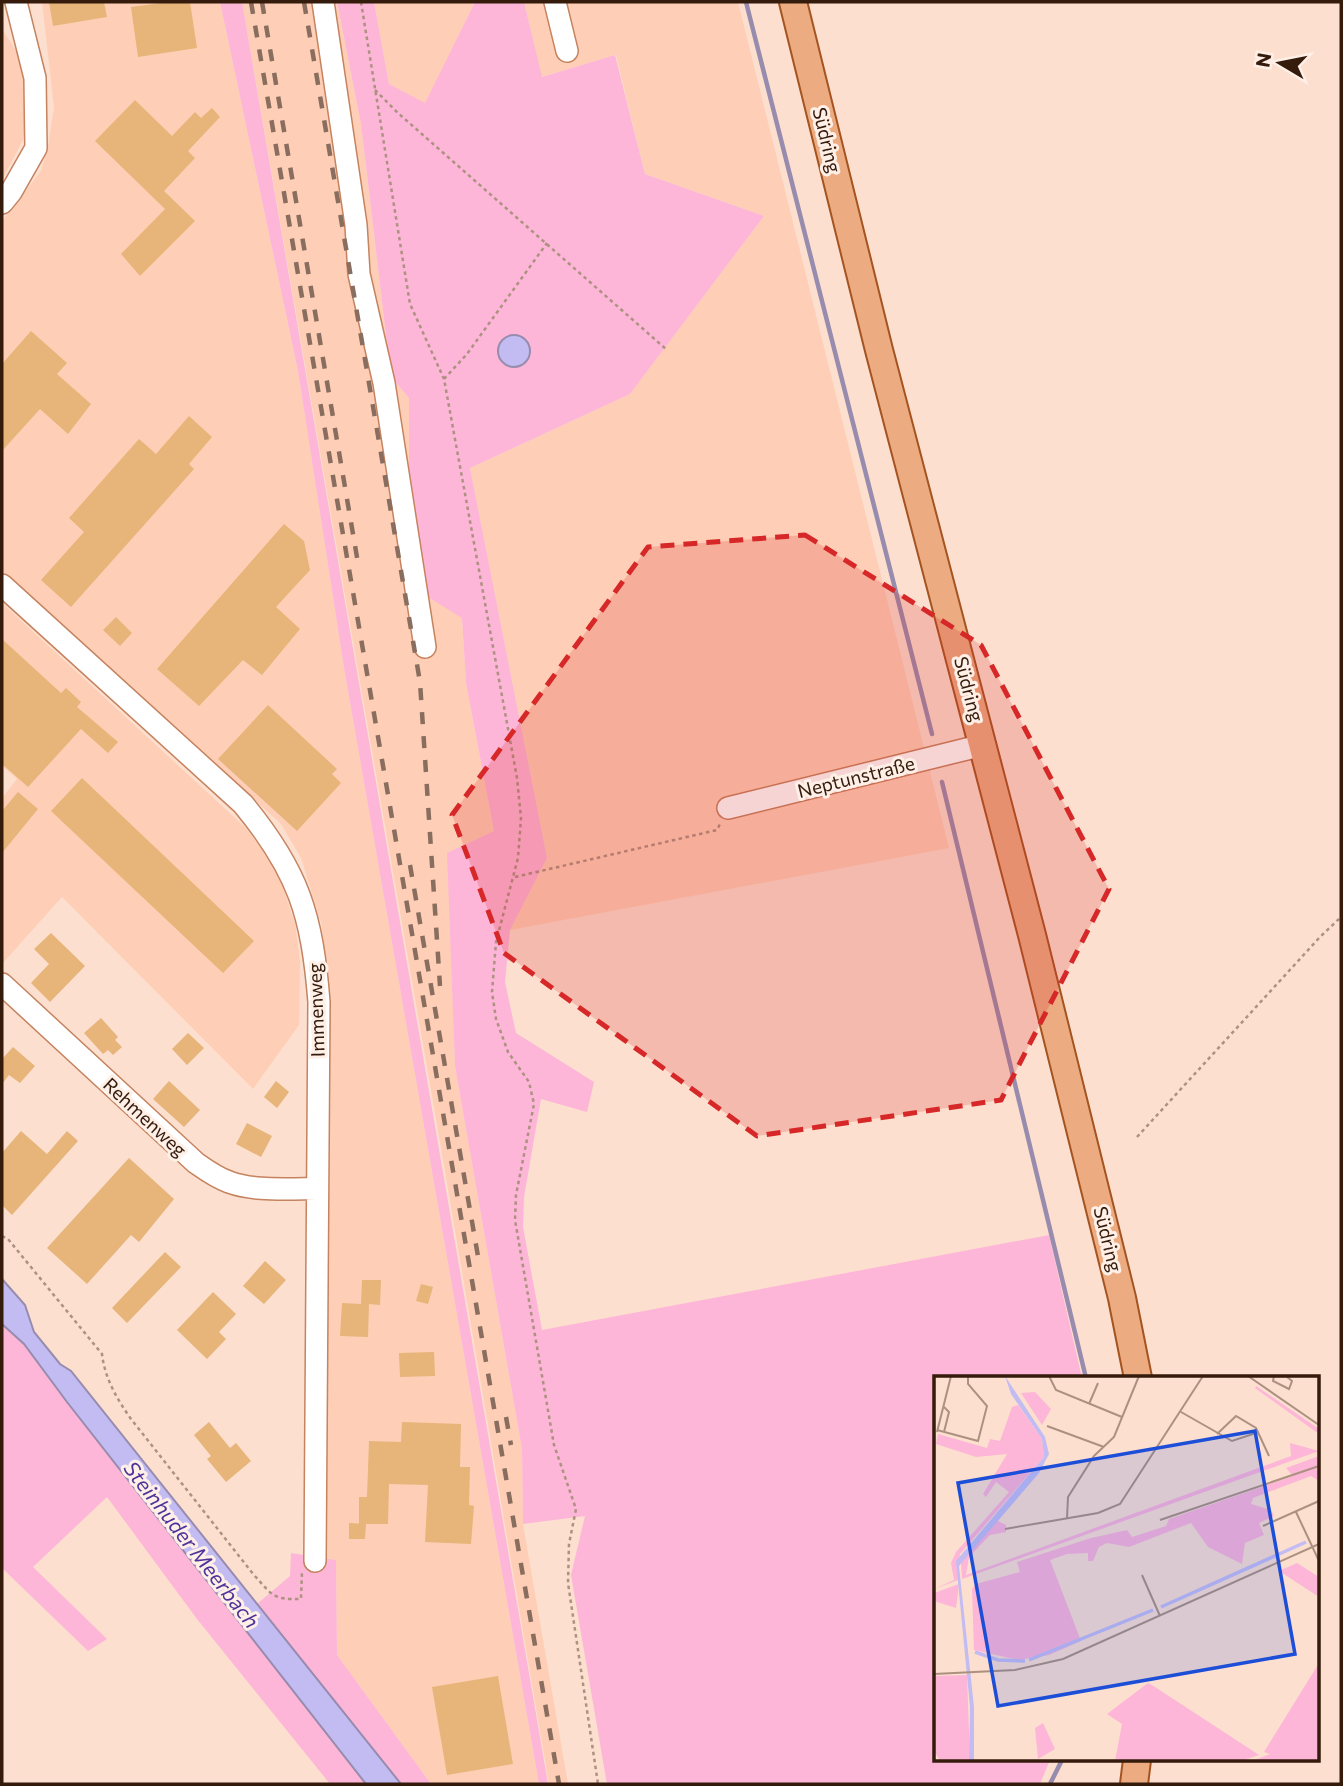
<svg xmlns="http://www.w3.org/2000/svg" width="1343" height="1786" font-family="Commissioner,sans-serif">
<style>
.built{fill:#fecfb6}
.green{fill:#fdb6d7}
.water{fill:#c2bcf3;stroke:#988cae;stroke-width:2}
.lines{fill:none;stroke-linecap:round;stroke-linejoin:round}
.stream{stroke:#988cae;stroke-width:4.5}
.building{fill:#e7b479}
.minor-casing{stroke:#c5835f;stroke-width:24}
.major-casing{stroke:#a45421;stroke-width:30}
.path{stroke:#ad9181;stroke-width:2.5;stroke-dasharray:3.5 3.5;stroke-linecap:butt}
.minor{stroke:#fff;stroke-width:21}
.major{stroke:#ecab81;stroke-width:26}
.rail{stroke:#896d5e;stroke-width:4.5;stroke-dasharray:12 12;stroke-linecap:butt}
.marked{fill:#d62828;fill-opacity:0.2;stroke:#d62828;stroke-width:5;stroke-dasharray:14 9;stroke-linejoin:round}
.labels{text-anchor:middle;stroke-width:6;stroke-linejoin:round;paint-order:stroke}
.street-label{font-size:19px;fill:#351b0c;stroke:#feefe7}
.water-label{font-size:21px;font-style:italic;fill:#4e349a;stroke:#feefe7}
.inset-river{fill:none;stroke:#c2bcf3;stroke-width:3.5}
.inset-road{fill:none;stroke:#ac9181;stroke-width:2}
.view{fill:#1d4ed8;fill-opacity:0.15;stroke:#1d4ed8;stroke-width:3.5}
.inset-edge{fill:none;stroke:#351b0c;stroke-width:3.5}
</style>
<rect width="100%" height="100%" fill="#fcdfcf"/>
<path class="built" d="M42 2H220L298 371 344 668 539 1784H431L337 1655 336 1560 325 1558V1005L322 926 301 858 281 824 2 571V221L41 171 48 147 54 107Z
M242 2H337L361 124 391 377 409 398V475L462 618 466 683 494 831 448 853 455 1066 522 1449 523 1524 568 1784H549L441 1148Z
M374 2H475L425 104 389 84Z
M524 2H738L949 848 510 930 547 858 470 468 630 394 764 216 645 174 616 55 541 77Z
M2 29 22 60 28 111 23 140 2 180Z
M2 603 246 828 278 872 295 924 300 961 299 1025 253 1089 62 897 2 964V798L17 779 2 766Z"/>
<path class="green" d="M220 2H242L548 1784H539L344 668 298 371Z
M337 2H374L389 84 425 103 475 2H524L542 77 615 55 645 174 764 216 630 394 470 468 547 858 510 930 505 982 516 1033 594 1082 587 1112 541 1099 524 1197 523 1227 542 1330 1049 1235 1082 1378H935V1760H1050L1040 1784H607L571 1575 585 1516 523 1524 522 1449 455 1066 447 853 494 831 466 683 462 618 428 597 409 475V398L391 377 361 124Z
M2 1324 24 1344 67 1402 366 1784H330L197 1619 107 1497 33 1567 107 1639 88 1651 2 1568Z
M291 1553 336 1560 337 1655 431 1784H401L257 1604 290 1576Z"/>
<path class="water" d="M498 351a16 16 0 1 1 32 0a16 16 0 1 1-32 0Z
M2 1279 25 1305 34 1332 60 1364 71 1371 401 1784H366L67 1402 24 1344 2 1324Z"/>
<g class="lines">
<path class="stream" d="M746 2 932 734
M942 782 1086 1378
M1050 1784 1062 1760"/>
</g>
<path class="building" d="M49 2H104L107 17 53 26Z
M169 2H190L197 48 138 57 131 7Z
M135 100 172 136 195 112 201 118 212 108 220 117 188 151 195 158 164 191 195 221 140 276 121 254 165 209 95 141Z
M31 331 67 363 57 374 91 404 68 434 40 409 2 451V364Z
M189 416 212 437 189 464 194 469 71 607 41 580 84 532 69 518 139 439 156 454Z
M284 524 304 541 310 570 276 607 300 629 262 675 243 660 199 706 157 669Z
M116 617 132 633 120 646 103 630Z
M2 639 61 693 66 688 81 702 77 707 118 742 108 753 81 729 28 787 2 764Z
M268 705 337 769 332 774 341 783 297 831 218 759Z
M82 778 254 941 223 973 51 811Z
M18 792 38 809 2 853V811Z
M51 933 85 966 50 1002 31 983 49 964 34 949Z
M101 1018 118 1037 115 1040 122 1047 113 1055 108 1050 103 1054 84 1033Z
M188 1033 204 1048 187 1065 172 1049Z
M13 1047 35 1066 20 1083 9 1075 2 1084V1059Z
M169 1081 200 1110 184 1127 153 1099Z
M276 1081 289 1092 277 1108 264 1097Z
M247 1123 272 1136 261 1157 236 1144Z
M21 1131 47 1154 67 1131 78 1141 12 1215 2 1205V1153Z
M129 1158 174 1199 139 1242 131 1235 87 1284 47 1248Z
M165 1252 181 1267 127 1323 112 1308Z
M265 1261 286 1280 264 1304 243 1286Z
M362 1280H381L380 1305 369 1304 368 1337 340 1336 342 1303 361 1304Z
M421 1284 433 1287 428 1304 416 1301Z
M213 1292 236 1314 219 1332 226 1339 207 1359 177 1330Z
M434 1352 435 1376 400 1377 399 1353Z
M209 1422 230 1448 236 1443 251 1461 226 1482 207 1459 211 1456 194 1435Z
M402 1422 461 1424 460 1467H470L469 1505 474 1506 471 1544 425 1542 428 1485 389 1484 388 1524H359V1497H367L369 1441 401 1442Z
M349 1523 366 1524 365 1539H349Z
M498 1676 513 1764 447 1775 432 1687Z"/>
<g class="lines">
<defs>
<path id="minor" d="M323 2 356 225 359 274 384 383 425 647
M555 2 567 51
M2 203 11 192 36 148 35 78 16 2
M2 585 243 804C299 872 312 915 319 1002L315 1561
M728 808 983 745
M2 984 196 1163C206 1170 217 1178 229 1182 256 1192 289 1188 317 1189"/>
<path id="major" d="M793 2 879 350 1032 935 1122 1298 1138 1378
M1134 1784 1137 1760"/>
</defs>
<use href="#minor" class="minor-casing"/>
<use href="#major" class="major-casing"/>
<path class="path" d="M361 2 410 304 444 379 517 778 521 818 518 858 496 942 492 992 496 1019 508 1052 529 1082 534 1104 516 1195 515 1220 554 1445 576 1509 569 1544 568 1583 598 1784
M375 90 398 113 667 350
M444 379 467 354 547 243
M515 877 717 830 720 824
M1137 1137 1320 937 1341 917
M2 1236 8 1239 102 1354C105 1379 117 1399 131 1419L254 1575C272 1595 273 1600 301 1599L302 1571"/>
<use href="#minor" class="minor"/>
<use href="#major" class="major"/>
<path class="rail" d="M251 2 559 1784
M262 2 359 569
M304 2 420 682 440 986
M410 865 479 1262
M506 1417 511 1445"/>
</g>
<path class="marked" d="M805 535 981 645 1109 889 1001 1100 757 1136 504 953 452 815 648 547Z"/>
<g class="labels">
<g class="street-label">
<text transform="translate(827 140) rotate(76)" y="7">Südring</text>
<text transform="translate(969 689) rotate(75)" y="7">Südring</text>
<text transform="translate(856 777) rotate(-14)" y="7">Neptunstraße</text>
<text transform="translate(316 1010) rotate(-92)" y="7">Immenweg</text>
<text transform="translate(145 1117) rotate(43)" y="7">Rehmenweg</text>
<text transform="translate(1108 1239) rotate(76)" y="7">Südring</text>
</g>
<g class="water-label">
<text transform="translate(191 1545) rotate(52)" y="7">Steinhuder Meerbach</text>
</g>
</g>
<g transform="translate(934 1376)">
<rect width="385" height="385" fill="#fcdfcf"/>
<path d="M322 10 385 53V58L321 12ZM101 16 117 33 108 49 87 17ZM84 29 108 63 110 81 26 178 24 204 0 213 20 204 17 187 22 176 75 116 62 106 52 121 49 118 73 78 42 81 2 68 4 58 53 72 56 63 66 65 78 31ZM356 67 385 75 28 203 27 186 62 144 72 149V156L56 159 35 181 32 199 357 80ZM385 80V105L377 100 319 122 317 128 337 134 340 140 325 147 330 159 311 167 308 188 274 171 257 147 195 171 173 167 165 171 159 185H154V177L133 178 116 184 147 265 115 279 84 284 40 274 38 213 42 208 86 196 83 186 157 162 193 154 198 161 232 150 235 143 359 100 352 92ZM363 187 385 201V221L345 195ZM25 208 22 232 0 225V217ZM385 287V385H318L336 378 330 376ZM33 299 36 385H6L0 375V300ZM214 307 221 311 325 379 307 385H181L188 348 173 338ZM109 347 121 373 104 383 101 352Z" fill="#fdb6d7"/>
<path d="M71 0 111 61 115 78 105 97 25 190 40 331V385H35L36 331 22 185 110 81 108 63 77 18Z" fill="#c2bcf3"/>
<path class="inset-river" d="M227 231 372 166M41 276 64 284 91 285M95 284 219 234"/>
<path class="inset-road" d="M115 0 122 14 188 41M314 0 385 49M340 0 339 5 355 13 358 5 352 0M155 28 164 7M9 30 15 36 10 56M247 36 298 65 325 56M113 50 170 71M3 54 44 65 53 30 34 8V0M3 56 17 0M283 58 302 40 322 52 335 80M362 136 385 185M133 142 134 121 160 80 180 61 205 0M226 144 385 90M329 150 385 125M71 153 164 137 186 128 269 0M208 199 226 240M0 298 81 294 129 283 385 168"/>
<path class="view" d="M321 55 361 278 64 330 24 107Z"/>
<rect width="385" height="385" class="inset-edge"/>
</g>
<rect width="1343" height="1786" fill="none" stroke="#351b0c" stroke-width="7"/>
<g transform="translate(1280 63) rotate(280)" stroke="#feefe7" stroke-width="5" paint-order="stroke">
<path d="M0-5L12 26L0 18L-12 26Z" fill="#351b0c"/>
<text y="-10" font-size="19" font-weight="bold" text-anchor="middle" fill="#351b0c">N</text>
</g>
</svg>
